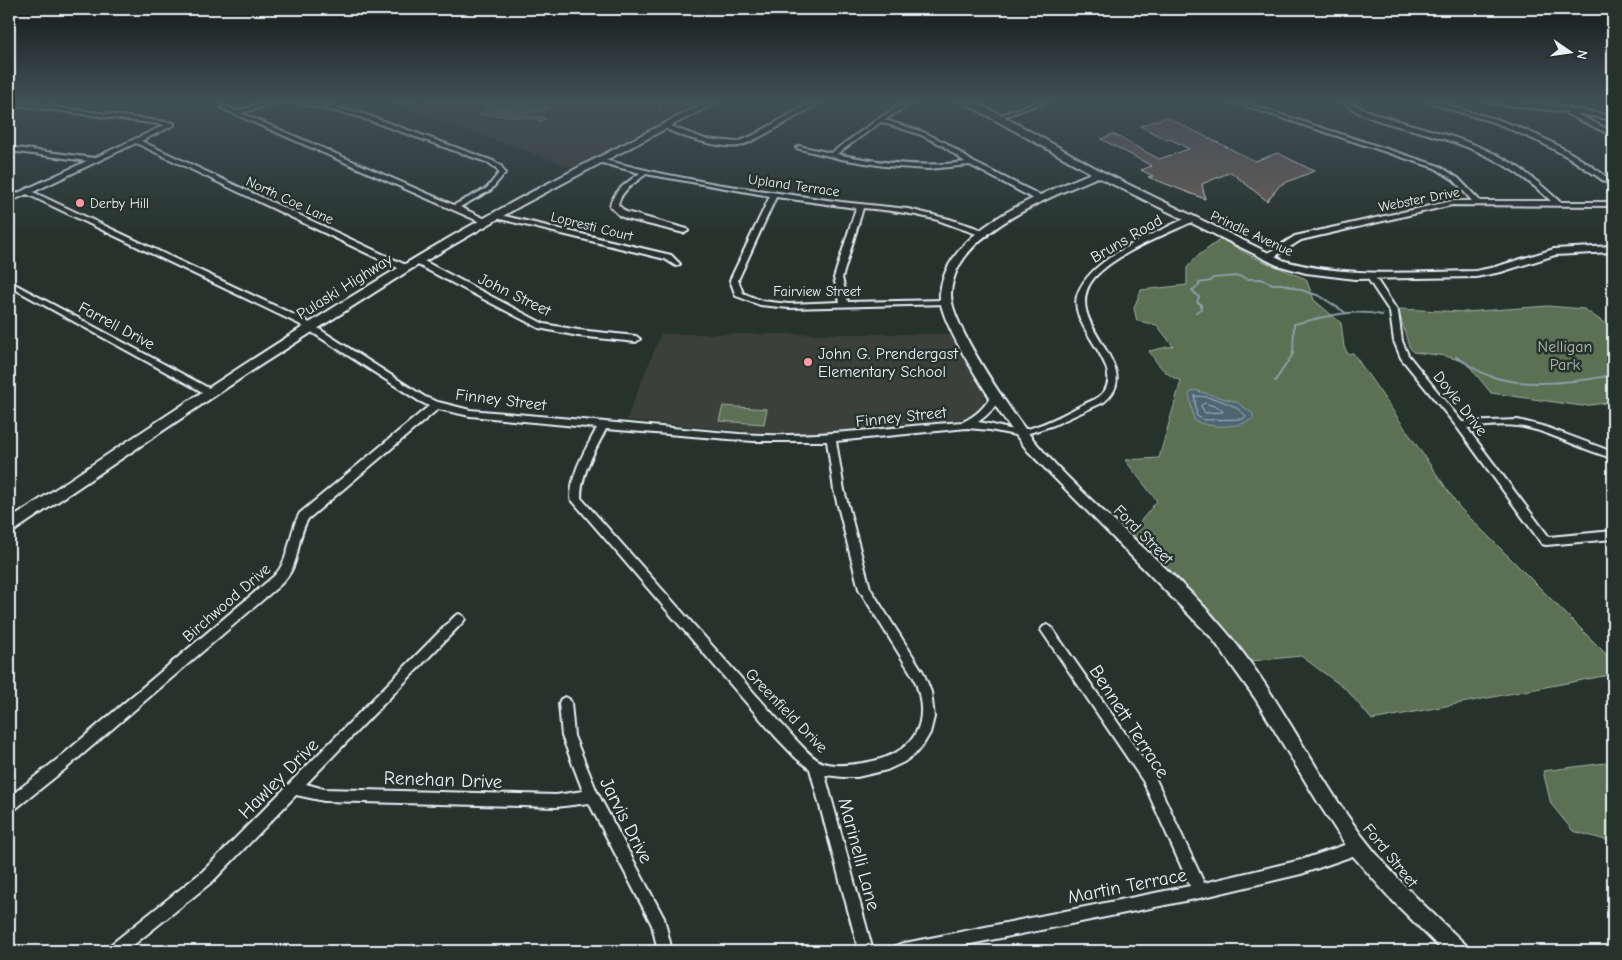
<svg xmlns="http://www.w3.org/2000/svg" width="1622" height="960" font-family="'Comic Neue',sans-serif">
<style>
.built{fill:#3a3f3a}
.green{fill:#5b6f52;stroke:#a2b0a5}
.water{fill:#4e6672;stroke:#8c9ea8}
.lines{fill:none;stroke-linecap:round;stroke-linejoin:round}
.shore{stroke:#aab9c2;stroke-width:1}
.stream{stroke:#8c9ea8;stroke-width:2}
.building{fill:#685c57;stroke:#e8f1f8}
.street-casing{stroke:#e8f1f8;stroke-width:4}
.secondary-casing{stroke:#e8f1f8;stroke-width:4}
.street{fill:#26332d;fill-rule:evenodd}
.secondary{fill:#26332d;fill-rule:evenodd}
.poi-dot{fill:#ff9aa2;stroke:#26332d;stroke-width:2}
.labels{text-anchor:middle;stroke-width:5;stroke-linejoin:round;paint-order:stroke}
.far-street-label{font-size:14px;fill:#e8f1f8;stroke:#26332d}
.far-poi-label{font-size:14px;fill:#e8f1f8;stroke:#26332d;text-anchor:start}
.street-label{font-size:16px;fill:#e8f1f8;stroke:#26332d}
.park-label{font-size:16px;fill:#b0bdb6;stroke:#26332d}
.poi-label{font-size:16px;fill:#e8f1f8;stroke:#26332d;text-anchor:start}
.near-street-label{font-size:19px;fill:#e8f1f8;stroke:#26332d}
</style>
<rect width="100%" height="100%" fill="#26332d"/>
<filter id="ink" filterUnits="userSpaceOnUse"><feTurbulence type="fractalNoise" baseFrequency=".02" numOctaves="2"/><feDisplacementMap in="SourceGraphic" scale="10" xChannelSelector="R" yChannelSelector="G"/><feConvolveMatrix kernelMatrix="1 2 1 2 8 2 1 2 1" color-interpolation-filters="sRGB"/></filter>
<g filter="url(#ink)">
<path class="built" d="M383 101H707L578 169Z
M661 334H949L985 389 984 402 974 414 957 421 831 433 773 434 626 420Z"/>
<path class="green" d="M467 101H499L550 108C535 119 484 107 467 101Z
M487 110 542 117 546 119 539 122 538 119 478 114Z
M1221 239 1253 257 1306 279 1314 300 1341 323 1344 347 1348 354 1353 353 1460 508 1606 654 1609 675 1372 720 1347 690 1301 656 1251 661 1185 585 1131 533 1157 501 1125 460 1159 458 1181 381C1165 375 1158 365 1149 351L1173 346 1157 325 1137 321 1134 308 1141 290 1187 285V268L1195 258Z
M1548 306 1584 309 1613 329V402L1582 406 1491 393 1466 362 1445 356 1413 352 1409 346 1398 309 1465 312Z
M723 406 767 409 764 424 719 421Z
M1613 762V842L1573 831 1551 804 1543 771Z"/>
<path class="water" d="M1194 390 1237 402 1253 414V419C1238 428 1210 429 1194 420L1189 394Z"/>
<g class="lines">
<path class="shore" d="M1195 396C1211 396 1235 403 1246 416L1243 419 1204 420 1197 416Z
M1205 403 1222 409 1223 412 1205 413 1201 406Z"/>
<path class="stream" d="M656 101 661 107 659 113
M1613 308 1609 309 1613 318
M1196 312 1201 309V304L1197 302 1199 297 1192 290 1199 286V283L1211 281 1213 278 1239 276 1248 279H1261L1273 284H1282L1320 296 1346 313
M1456 357C1467 363 1478 372 1490 376 1525 388 1577 382 1613 375
M1275 381 1293 354 1294 324C1324 317 1352 308 1382 315"/>
</g>
<path class="building" d="M1166 117 1255 161 1278 153 1314 171 1280 185 1267 201 1231 172 1202 184 1205 199 1148 177 1153 176 1141 170 1152 166 1101 139 1113 134 1159 159 1189 149 1170 139 1167 140 1140 126Z"/>
<g class="lines">
<defs>
<path id="street" d="M9 101 174 123V125L141 141 408 266V270H402L136 143 33 192 305 320 425 397 438 402 470 410 739 434C816 439 886 427 963 422 977 415 985 407 993 393L996 392 1001 395C996 407 988 415 978 422 991 423 1006 430 1019 430 1035 430 1067 413 1082 405 1089 402 1097 399 1102 394 1128 366 1065 326 1078 293 1092 256 1155 234 1188 217H1194V221C1164 235 1115 254 1094 278 1057 323 1149 366 1104 402L1054 425 1020 436 990 430 967 428 836 441 844 490 870 588 923 672 931 692 934 717 930 733 923 745 915 754 904 762 887 770 857 777H843L825 775 873 951H859L810 769 796 758 775 736 571 499C571 472 585 451 597 428L470 416 438 409 308 519C294 542 303 563 280 585L69 766 14 810 9 811V797L59 758 274 576C291 559 288 533 300 513L429 406 419 401 299 324 27 194 9 202V197L87 161 9 151V147L94 158 165 125 9 104ZM606 429 753 441H827L834 490 859 589 914 678C933 726 913 755 863 763 851 765 834 767 821 762 811 757 803 747 795 739L581 498C581 472 595 451 606 429Z
M271 101H283L241 113 454 205 487 188 499 173 496 168 489 163 357 116 291 101H302L361 113 493 161 501 166 505 173 504 174 491 190 460 207 492 222 485 224 221 108 224 106 236 111Z
M813 101H820C809 110 752 143 739 146 721 149 676 136 662 126L667 125 705 139 737 142 752 136Z
M907 101H914L885 120 923 132 946 143 973 162 1044 197V201H1038L970 165 928 169 884 166 841 159 796 148 799 146 831 153 878 119ZM881 122 919 134 942 145 965 162C922 168 880 163 837 154Z
M1040 101H1048L1000 118 995 117Z
M1230 101H1239L1439 166 1458 178 1480 201H1551C1516 168 1482 150 1435 136 1407 127 1363 121 1342 101 1351 101 1370 113 1381 116 1424 129 1469 138 1508 161 1527 172 1544 187 1560 202H1613V206L1452 205 1301 240 1271 259H1265V255L1295 236 1452 201H1472L1454 180 1435 168Z
M1429 101H1437C1457 109 1478 114 1499 120 1540 134 1579 155 1613 182V187L1570 158 1542 143 1496 123 1446 108Z
M1487 101C1529 99 1572 109 1613 116V120L1575 113 1613 132V136L1567 114V112L1490 103Z
M600 159 658 173 716 184 841 202 908 209 949 219 977 228 988 234 987 236C978 236 945 222 934 219 911 213 887 210 863 208L842 278 848 302 945 300 949 302 948 304 789 308 760 305 736 296 730 280 770 196 646 174C635 183 621 190 618 205L626 212 687 229 688 231 684 233 627 219 620 216 610 206C614 190 628 182 640 173L598 162 597 161ZM776 197 856 208 834 278 840 302 789 304 762 301 743 293 738 280Z
M496 214 671 255 680 264 676 266 665 259 496 218Z
M414 259H420L544 324 578 330 636 336 640 339 636 342 578 336 539 328 414 263Z
M1367 274H1373L1398 312 1402 341 1408 355 1462 422 1518 420 1546 427 1613 452V458C1581 450 1551 431 1518 426 1501 424 1484 426 1467 428L1549 537 1613 531V539L1546 545 1542 544 1457 427 1401 358 1394 341 1390 312 1366 276Z
M9 281 214 391 216 393 211 396 208 395 9 286Z
M459 614 463 616 465 619 463 622 306 784 324 789 556 795 583 791 562 736 559 703 561 699 565 697 569 699 571 703 574 736 597 792 664 918 672 951H658L652 925 589 803 556 807 324 801 296 795 213 881 126 951H107L109 946 203 871 455 616Z
M1047 625 1051 627 1153 773 1204 883 1301 860 1359 840 1364 842 1366 847 1364 852 1301 874 1200 898 936 951H893L895 946 900 944 1190 886 1143 781 1043 633 1041 630 1043 627Z"/>
<path id="secondary" d="M708 101H718L522 205 408 271 259 366 14 531 9 532V520C150 427 290 331 437 245 525 193 617 148 708 101Z
M961 101H971L1001 115 1101 171 1285 261C1347 278 1412 272 1476 271L1495 267 1554 249 1613 246V252L1555 255 1501 272 1476 277 1355 279 1306 273 1277 265 1098 177C1051 197 953 233 951 294 950 324 1012 413 1032 438 1089 507 1165 559 1223 628 1273 686 1306 756 1349 818 1382 866 1423 905 1465 944L1468 951H1443L1388 896 1353 856 1319 804 1255 698 1212 638 1028 451C1008 426 936 323 940 293 947 229 1039 195 1091 173Z"/>
</defs>
<use href="#street" class="street-casing"/>
<use href="#secondary" class="secondary-casing"/>
<use href="#street" class="street"/>
<use href="#secondary" class="secondary"/>
</g>
</g>
<linearGradient id="sky" x2="0" y2="1"><stop stop-color="#151c19"/><stop offset="0.43" stop-color="#415057"/><stop offset="1" stop-color="#415057" stop-opacity="0"/></linearGradient>
<rect width="1622" height="235" fill="url(#sky)"/>
<g class="poi-dot">
<circle cx="80" cy="203" r="5"/>
<circle cx="808" cy="362" r="5"/>
</g>
<g class="labels">
<g class="far-street-label">
<text transform="translate(794 185) rotate(8)" y="5">Upland Terrace</text>
<text transform="translate(1419 199) rotate(-11)" y="5">Webster Drive</text>
<text transform="translate(290 200) rotate(25)" y="5">North Coe Lane</text>
<text transform="translate(592 226) rotate(14)" y="5">Lopresti Court</text>
<text transform="translate(1252 233) rotate(25)" y="5">Prindle Avenue</text>
<text x="817" y="296">Fairview Street</text>
</g>
<g class="far-poi-label">
<text x="90" y="208">Derby Hill</text>
</g>
<g class="street-label">
<text transform="translate(1126 238) rotate(-30)" y="6">Bruns Road</text>
<text transform="translate(344 286) rotate(-32)" y="6">Pulaski Highway</text>
<text transform="translate(515 294) rotate(26)" y="6">John Street</text>
<text transform="translate(117 325) rotate(28)" y="6">Farrell Drive</text>
<text transform="translate(501 399) rotate(7)" y="6">Finney Street</text>
<text transform="translate(1461 403) rotate(52)" y="6">Doyle Drive</text>
<text transform="translate(901 416) rotate(-6)" y="6">Finney Street</text>
<text transform="translate(1144 534) rotate(45)" y="6">Ford Street</text>
<text transform="translate(226 602) rotate(-41)" y="6">Birchwood Drive</text>
<text transform="translate(787 710) rotate(46)" y="6">Greenfield Drive</text>
<text transform="translate(1391 855) rotate(51)" y="6">Ford Street</text>
</g>
<g class="park-label">
<text x="1565" y="352">Nelligan<tspan x="1565" dy="18">Park</tspan></text>
</g>
<g class="poi-label">
<text x="818" y="359">John G. Prendergast<tspan x="818" dy="18">Elementary School</tspan></text>
</g>
<g class="near-street-label">
<text transform="translate(1130 721) rotate(57)" y="7">Bennett Terrace</text>
<text transform="translate(278 778) rotate(-45)" y="7">Hawley Drive</text>
<text transform="translate(443 779) rotate(2)" y="7">Renehan Drive</text>
<text transform="translate(627 820) rotate(63)" y="7">Jarvis Drive</text>
<text transform="translate(860 854) rotate(75)" y="7">Marinelli Lane</text>
<text transform="translate(1127 885) rotate(-11)" y="7">Martin Terrace</text>
</g>
</g>
<rect width="1622" height="960" fill="none" stroke="#26332d" stroke-width="30"/>
<rect x="15" y="15" width="1592" height="930" fill="none" stroke="#e8f1f8" stroke-width="2" filter="url(#ink)"/>
<g transform="translate(1570 52) rotate(103)" stroke="#26332d" stroke-width="4" paint-order="stroke">
<path d="M0-4L9 19L0 12L-9 19Z" fill="#e8f1f8"/>
<text y="-8" font-size="14" font-weight="bold" text-anchor="middle" fill="#e8f1f8">N</text>
</g>
</svg>
